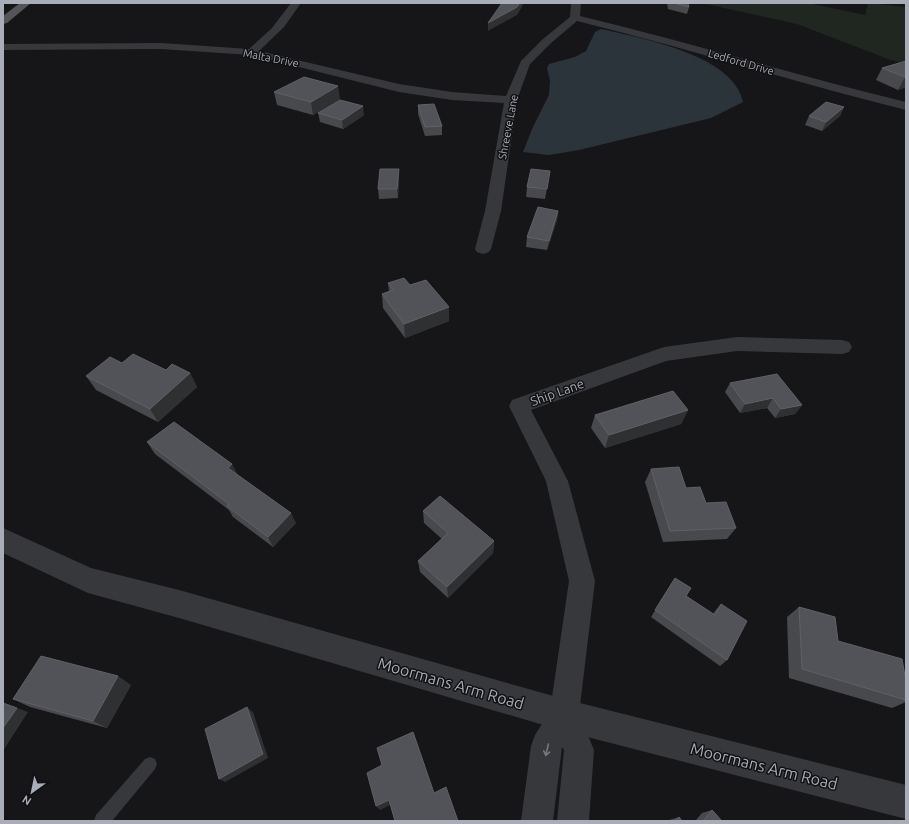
<svg xmlns="http://www.w3.org/2000/svg" width="909" height="824" font-family="Ubuntu,sans-serif">
<style>
.green{fill:#202721}
.water{fill:#2c343b}
.lines{fill:none;stroke-linecap:round;stroke-linejoin:round}
.service{fill:#37383c;fill-rule:evenodd}
.minor{fill:#37383c;fill-rule:evenodd}
.tertiary{fill:#37383c;fill-rule:evenodd}
.primary{fill:#53555b;fill-rule:evenodd}
.wall{fill:#47494c}
.shaded-wall{fill:#2f3032}
.building{fill:#525358;stroke:#5f6166}
.oneway{stroke:#757880}
.labels{text-anchor:middle;stroke-width:3;stroke-linejoin:round;paint-order:stroke}
.far-street-label{font-size:11px;fill:#a8adb7;stroke:#111113}
.street-label{font-size:13px;fill:#a8adb7;stroke:#111113}
.near-street-label{font-size:16px;fill:#a8adb7;stroke:#111113}
</style>
<rect width="100%" height="100%" fill="#161618"/>
<path class="green" d="M701 3H808L865 15 868 3 906 7V64L888 59 797 24Z"/>
<path class="water" d="M601 29C641 38 734 55 743 102L711 118 579 150 549 155 523 152 533 127 549 95 550 81 547 68 549 64 575 57 586 51 595 32Z"/>
<g class="lines">
<path class="service" d="M150 757 155 759 157 764 155 769 112 821H94L96 815 145 759Z"/>
<path class="minor" d="M291 3H301L284 27 259 51 399 84 452 92 506 96 521 61 543 39 570 17 571 3H581L580 16C689 42 797 76 906 102V110C796 83 687 48 577 21L551 43 530 64 517 100 501 211 491 249 489 252 483 254 477 252 475 249 485 211 504 103 452 100 399 92 251 55 161 49 3 50V44L161 43 249 49 272 28Z
M737 337 842 340 849 342 852 347 849 352 842 354 737 351 666 361 531 410 568 481 595 581 579 714 594 750 589 821H557L564 750 562 747 553 821H521L531 746 535 735 550 711 569 581 546 481 509 406 512 400 664 347Z"/>
<path class="tertiary" d="M3 528 91 568 179 590 564 699 906 785V819L564 731 179 618 88 593 3 553Z"/>
<path class="primary" d="M20 3H31L7 23 3 24V16Z"/>
</g>
<path class="wall" d="M667 3H688L689 7 687 14 668 9Z
M906 61V87L898 90 876 80 882 68Z
M274 92 340 99 313 115 277 105Z
M418 105 442 126V135L425 136 418 114Z
M844 107 840 116 822 131 805 125 809 116Z
M318 113 364 115 343 129 320 122Z
M550 171 545 199 526 197 527 187Z
M399 178 398 198 379 199 378 189Z
M558 211 557 220 547 250 526 247 527 237Z
M388 283 410 285 449 321 405 338 383 308 382 294 389 291Z
M122 363 166 370 190 373 197 387 158 422 96 390 86 376Z
M730 383 802 405 795 414 775 418 767 408 740 413 725 392Z
M688 410 681 424 605 448 591 428 595 415Z
M147 442 238 475 296 523 273 547 233 517 229 510 155 454Z
M651 469 686 488 736 528 727 539 663 542 645 482Z
M423 511 494 541 493 553 448 598 420 572 418 561 442 539 424 523Z
M675 578 686 596 713 614 715 611 721 604 727 660 720 666 651 617Z
M799 607 838 641 906 682V702L892 708 789 678 787 617Z
M131 685 107 728 30 707 13 699Z
M712 810 722 821H695L702 813Z
M679 817 682 821H669V820Z"/>
<path class="shaded-wall" d="M520 3H524L517 15 488 31V23Z
M905 77H906V87L898 90Z
M338 86 340 99 313 115 311 102Z
M363 106 364 115 343 129 342 120Z
M844 107 840 116 822 131 826 122Z
M399 169V178L398 198 397 189Z
M558 211 557 220 547 250 549 241Z
M449 307V321L405 338 404 324Z
M190 373 197 387 158 422 150 409Z
M773 398 767 408 740 413 745 404Z
M802 405 795 414 775 418 781 409Z
M688 410 681 424 605 448 609 435Z
M232 464 238 475 228 468Z
M291 513 296 523 273 547 268 537Z
M494 541 493 553 448 598 447 587Z
M118 676 131 685 107 728 93 721Z
M247 707 253 712 268 758 225 782 219 779Z
M17 708 28 712 3 751V728Z
M389 800 392 804 380 810 376 806Z"/>
<path class="building" d="M502 3H520L517 7 488 23Z
M674 3H688L689 7Z
M906 61V77H905L882 68Z
M304 77 338 86 311 102 274 92Z
M340 100 363 106 342 120 318 113Z
M826 102 844 107 826 122 809 116Z
M434 104 442 126 425 127 418 105Z
M380 169H399L397 189H378Z
M531 169 550 171 547 189 527 187Z
M538 207 558 211 549 241 527 237Z
M404 278 410 285 426 280 449 307 404 324 382 294 393 290 388 283Z
M133 354 166 370 172 364 190 373 150 409 86 376 110 357 122 363Z
M777 374 802 405 781 409 773 398 745 404 730 383Z
M673 391 688 410 609 435 595 415Z
M174 422 232 464 228 468 291 513 268 537 227 506 229 504 147 442Z
M679 467 686 488 700 487 706 503 726 502 736 528 670 531 651 469Z
M440 496 494 541 447 587 418 561 448 533 423 511Z
M675 578 691 588 686 596 715 615 721 604 747 621 727 660 655 610Z
M799 607 835 617 838 641 902 659 906 682V700L802 669Z
M41 656 118 676 93 721 13 699Z
M3 703 17 708 3 728Z
M247 707 263 754 219 779 205 729Z
M413 732 434 793 446 787 458 821H395L389 800 376 806 367 773 382 765 377 748Z
M712 810 722 821H703Z
M679 817 682 821H675Z"/>
<defs><path id="oneway-shaft" d="M-6 0H5M1.5-3L5.5 0L1.5 3" fill="none" stroke-width="1.6" stroke-linecap="round" stroke-linejoin="round"/></defs>
<use class="oneway" href="#oneway-shaft" transform="translate(547 750) rotate(103)"/>
<g class="labels">
<g class="far-street-label">
<text transform="translate(271 58) rotate(11)" y="4">Malta Drive</text>
<text transform="translate(741 62) rotate(16)" y="4">Ledford Drive</text>
<text transform="translate(508 127) rotate(-79)" y="4">Shreeve Lane</text>
</g>
<g class="street-label">
<text transform="translate(557 392) rotate(-20)" y="5">Ship Lane</text>
</g>
<g class="near-street-label">
<text transform="translate(451 683) rotate(16)" y="6">Moormans Arm Road</text>
<text transform="translate(764 766) rotate(14)" y="6">Moormans Arm Road</text>
</g>
</g>
<rect width="909" height="824" fill="none" stroke="#a8adb7" stroke-width="8"/>
<g transform="translate(32 792) rotate(213)" stroke="#111113" stroke-width="3" paint-order="stroke">
<path d="M0-3L7 15L0 10L-7 15Z" fill="#a8adb7"/>
<text y="-6" font-size="11" font-weight="bold" text-anchor="middle" fill="#a8adb7">N</text>
</g>
</svg>
